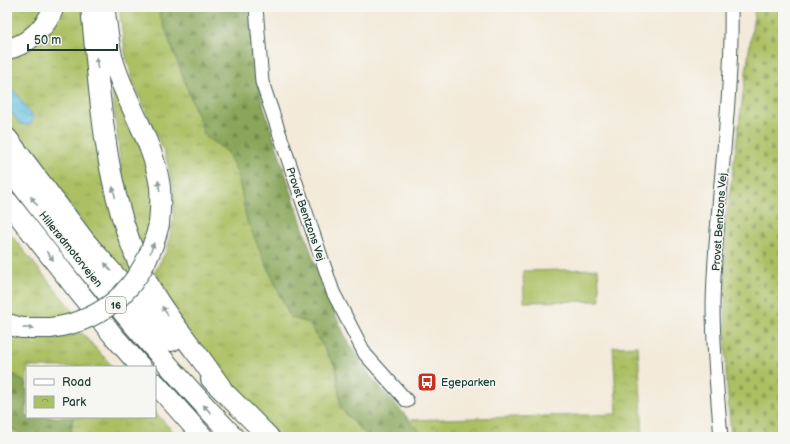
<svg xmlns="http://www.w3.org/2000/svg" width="790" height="444" font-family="'Balsamiq Sans',sans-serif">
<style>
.grass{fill:url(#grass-tufts);stroke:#667e4c}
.forest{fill:url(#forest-firs);stroke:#547247}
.cemetery{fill:url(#cemetery-stones);stroke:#667e4c}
.park{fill:url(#park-crowns);stroke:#667e4c}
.pitch{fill:#acc064;stroke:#667e4c}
.water{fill:url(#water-waves);stroke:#407e8a}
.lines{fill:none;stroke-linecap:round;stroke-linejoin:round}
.minor-casing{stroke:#3f574d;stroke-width:15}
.highway-casing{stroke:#3f574d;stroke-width:22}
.minor{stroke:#fff;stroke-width:13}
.highway{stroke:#fff;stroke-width:20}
.highway-bridge-casing{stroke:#3f574d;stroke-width:22;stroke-linecap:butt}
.highway-bridge{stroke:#fff;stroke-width:20}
.oneway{fill:#8f9e9a}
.labels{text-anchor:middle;stroke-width:3;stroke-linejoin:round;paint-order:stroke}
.shield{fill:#f6f6f2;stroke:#60746d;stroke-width:1}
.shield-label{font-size:10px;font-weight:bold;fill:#1f3d34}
.street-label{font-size:11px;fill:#1f3d34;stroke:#f6f6f2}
.poi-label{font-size:11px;fill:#1f3d34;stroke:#f6f6f2;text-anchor:start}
</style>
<defs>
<pattern id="grass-tufts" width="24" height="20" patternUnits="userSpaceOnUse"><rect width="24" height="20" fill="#acc064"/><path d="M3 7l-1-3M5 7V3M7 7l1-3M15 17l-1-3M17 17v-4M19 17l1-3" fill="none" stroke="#8b9d53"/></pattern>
<pattern id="forest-firs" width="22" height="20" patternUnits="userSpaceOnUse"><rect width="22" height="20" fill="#89a65a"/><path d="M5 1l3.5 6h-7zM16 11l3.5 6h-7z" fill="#6f884b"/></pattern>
<pattern id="cemetery-stones" width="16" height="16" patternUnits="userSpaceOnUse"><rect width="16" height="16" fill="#acc064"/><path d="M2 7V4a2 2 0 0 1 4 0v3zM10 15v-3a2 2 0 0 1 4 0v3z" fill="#8b9d53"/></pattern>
<pattern id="park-crowns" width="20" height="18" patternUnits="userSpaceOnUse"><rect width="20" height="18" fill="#acc064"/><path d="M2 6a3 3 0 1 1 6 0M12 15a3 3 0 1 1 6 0" fill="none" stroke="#8b9d53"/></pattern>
<pattern id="water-waves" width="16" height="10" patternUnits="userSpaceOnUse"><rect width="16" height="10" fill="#61bedf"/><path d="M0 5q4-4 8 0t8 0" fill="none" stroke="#4f9cb6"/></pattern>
</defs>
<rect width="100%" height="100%" fill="#f6f6f2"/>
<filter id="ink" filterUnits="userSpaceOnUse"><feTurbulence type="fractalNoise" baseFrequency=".025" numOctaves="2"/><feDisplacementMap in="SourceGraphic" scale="8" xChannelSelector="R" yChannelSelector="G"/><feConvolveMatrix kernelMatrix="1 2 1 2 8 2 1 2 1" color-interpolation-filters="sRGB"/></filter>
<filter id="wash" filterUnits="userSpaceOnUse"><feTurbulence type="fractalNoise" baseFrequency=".012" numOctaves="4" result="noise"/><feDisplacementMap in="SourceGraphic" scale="16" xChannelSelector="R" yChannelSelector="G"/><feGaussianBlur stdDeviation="0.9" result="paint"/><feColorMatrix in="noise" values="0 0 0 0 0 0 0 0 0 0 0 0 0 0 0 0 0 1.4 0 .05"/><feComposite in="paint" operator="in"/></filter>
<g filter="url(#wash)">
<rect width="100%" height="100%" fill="#f3ead9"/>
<path class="grass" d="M7 7H49L29 32 7 40Z
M61 7H86L134 271 127 281 7 122V54Z
M119 7H133V8L136 7H157L205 136 227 151 238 174 247 221 290 317 309 323 336 368 341 409 368 437H279L214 366 175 314 153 275 167 250 174 217 173 185 165 154 134 85 125 52Z
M110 72 158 186 145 255 126 213Z
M7 230 76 315 42 322 7 320Z
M82 333 113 367H27V384L7 370V335C33 342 56 339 82 333Z
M155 412 178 437H70L73 417H155Z
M7 424 8 426 27 437H7Z"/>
<path class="forest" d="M157 7H249L254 67 265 111 321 282 346 338 371 377 425 437H368L341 409 336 367 309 323 290 317 247 221 238 174 227 151 205 136Z
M7 370 27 384V417H73L70 437H27L8 426Z"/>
<path class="cemetery" d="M755 7H783V437H731L726 373 725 226Z"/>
<path class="park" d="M638 346 643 437H425L408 420 617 414 613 347Z"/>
<path class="pitch" d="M598 269 600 301 524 302 523 271Z"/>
<path class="water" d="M7 81 34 118 31 124 24 125 19 123 7 106Z"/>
</g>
<g filter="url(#ink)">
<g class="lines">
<defs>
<path id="minor" d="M256 7 262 82 333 292 365 354 407 401
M721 437C717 393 713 348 713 304 715 205 733 106 731 7"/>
<path id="highway" d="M91 7C101 103 104 202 151 289 163 311 179 330 194 350 204 362 212 375 221 387
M105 12C107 28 109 45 113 60 126 104 154 142 160 187 161 199 160 212 159 224
M7 49C27 46 47 26 54 7
M7 138 85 241 172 341
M7 166C78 260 152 351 234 437
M7 201 112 334 141 367
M7 324 22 328H50
M211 379 269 437
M155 383 203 437"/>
</defs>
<use href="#minor" class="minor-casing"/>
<use href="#highway" class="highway-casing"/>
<use href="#minor" class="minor"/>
<use href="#highway" class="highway"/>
<defs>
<path id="highway-bridge" d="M50 328C109 321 146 281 159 224"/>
</defs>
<use href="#highway-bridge" class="highway-bridge-casing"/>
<use href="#highway-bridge" class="highway-bridge"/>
</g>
<defs><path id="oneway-solid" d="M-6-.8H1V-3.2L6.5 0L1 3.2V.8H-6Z"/></defs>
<g class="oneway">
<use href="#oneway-solid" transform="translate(97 63) rotate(-96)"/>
<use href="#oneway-solid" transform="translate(159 186) rotate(-99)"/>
<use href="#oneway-solid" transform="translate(114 192) rotate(-104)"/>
<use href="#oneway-solid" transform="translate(34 201) rotate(-127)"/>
<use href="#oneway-solid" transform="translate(152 248) rotate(-70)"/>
<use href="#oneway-solid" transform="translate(50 256) rotate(51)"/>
<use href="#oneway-solid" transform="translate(108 267) rotate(-131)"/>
<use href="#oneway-solid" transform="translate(165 311) rotate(-123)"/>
<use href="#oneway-solid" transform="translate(28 328) rotate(1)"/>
<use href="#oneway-solid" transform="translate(207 409) rotate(-133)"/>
</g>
</g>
<defs>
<symbol id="bus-square" viewBox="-11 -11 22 22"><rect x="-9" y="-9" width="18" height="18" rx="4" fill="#c8321e" stroke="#f6f6f2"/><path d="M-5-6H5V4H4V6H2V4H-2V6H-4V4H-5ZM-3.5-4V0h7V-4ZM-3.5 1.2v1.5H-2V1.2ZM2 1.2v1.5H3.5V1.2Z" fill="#fff"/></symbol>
</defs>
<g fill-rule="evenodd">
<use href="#bus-square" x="416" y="371" width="22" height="22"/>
</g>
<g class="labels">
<rect class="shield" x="106" y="297" width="20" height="16" rx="3"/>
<g class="shield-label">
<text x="116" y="309">16</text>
</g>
<g class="street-label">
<text transform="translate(306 214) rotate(71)" y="4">Provst Bentzons Vej</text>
<text transform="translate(719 222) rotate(-86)" y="4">Provst Bentzons Vej</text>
<text transform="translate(71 249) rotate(51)" y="4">Hillerødmotorvejen</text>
</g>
<g class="poi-label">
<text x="441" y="386">Egeparken</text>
</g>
</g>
<rect width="790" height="444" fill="none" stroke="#f6f6f2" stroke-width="24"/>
<rect x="26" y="366" width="130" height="52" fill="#f6f6f2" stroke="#a0aca6"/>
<rect x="34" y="379" width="20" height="6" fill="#ffffff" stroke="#a0aca6"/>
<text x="62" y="386" font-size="12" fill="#1f3d34">Road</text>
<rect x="34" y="396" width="20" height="12" fill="url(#park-crowns)" stroke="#a0aca6"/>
<text x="62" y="406" font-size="12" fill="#1f3d34">Park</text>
<path d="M28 44v6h89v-6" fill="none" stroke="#1f3d34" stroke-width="2"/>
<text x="34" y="44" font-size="12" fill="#1f3d34" stroke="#f6f6f2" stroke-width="3" paint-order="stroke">50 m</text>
</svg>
